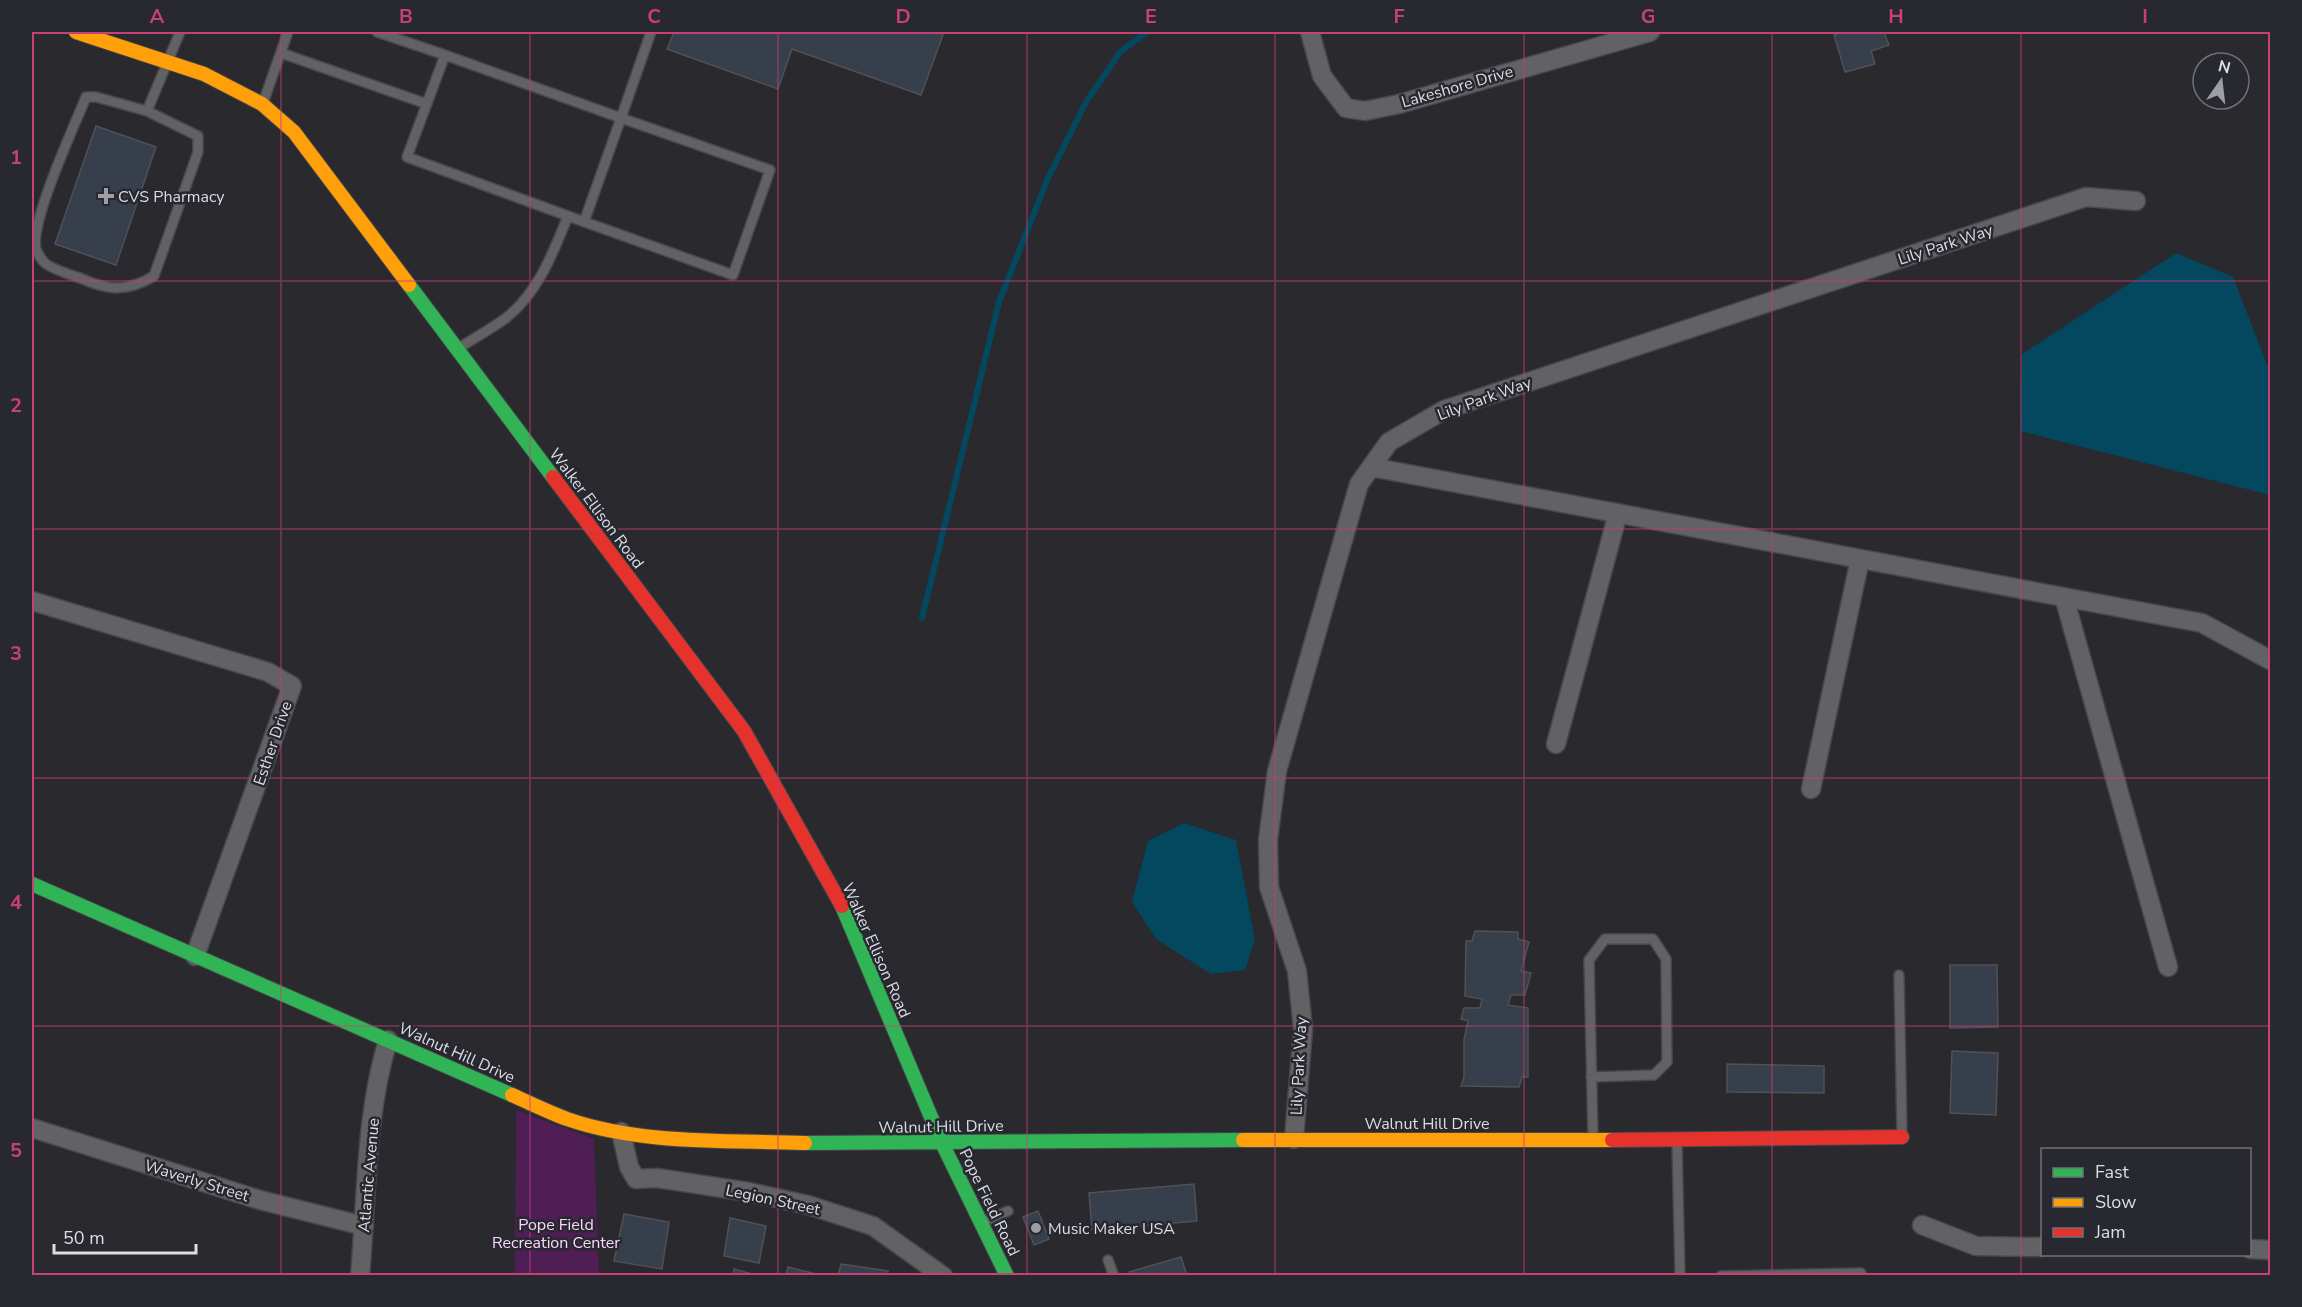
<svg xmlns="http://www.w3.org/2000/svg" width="2302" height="1307" font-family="'Nunito Sans',sans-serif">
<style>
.green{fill:#4f1e54}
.water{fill:#04485f}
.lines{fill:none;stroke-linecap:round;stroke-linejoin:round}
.stream{stroke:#04485f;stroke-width:6}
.building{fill:#363f4b;stroke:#505154;stroke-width:1.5}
.lane-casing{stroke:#46474a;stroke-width:12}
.street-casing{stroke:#46474a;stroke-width:21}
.fast-casing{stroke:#46474a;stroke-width:16}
.slow-casing{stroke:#46474a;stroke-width:16}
.jam-casing{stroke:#46474a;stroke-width:16}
.lane{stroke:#626164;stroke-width:9}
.street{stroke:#626164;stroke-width:18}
.fast{stroke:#30b455;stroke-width:14}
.slow{stroke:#ff9f0a;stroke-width:14}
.jam{stroke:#e5322d;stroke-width:14}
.grid{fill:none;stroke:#c74076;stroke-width:1.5;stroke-opacity:0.55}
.poi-dot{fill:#9d9fa4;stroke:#272830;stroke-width:2}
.labels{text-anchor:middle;stroke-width:5;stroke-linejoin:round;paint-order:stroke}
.street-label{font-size:16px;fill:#dcdee3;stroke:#272830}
.poi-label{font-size:16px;fill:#dcdee3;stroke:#272830;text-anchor:start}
.park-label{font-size:16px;fill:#fad6fc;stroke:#272830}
.neatline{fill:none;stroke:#c74076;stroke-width:2}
.grid-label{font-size:20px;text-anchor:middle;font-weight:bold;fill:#c74076}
</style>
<rect width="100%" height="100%" fill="#29292e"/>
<path class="green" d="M516 1110 594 1139 599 1275 515 1276Z"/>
<path class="water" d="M2176 253 2233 277 2270 372V495L2020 431 2022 354Z
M1184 823 1236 840 1255 940 1245 970 1211 974 1156 939 1132 902 1148 841Z"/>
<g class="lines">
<path class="stream" d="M922 618 999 302 1048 178 1086 102 1121 51 1147 32"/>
</g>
<path class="building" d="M674 32H944L921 95 792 49 778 89 667 49Z
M1844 32H1884L1889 45 1871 51 1875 64 1845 72 1834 35Z
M96 126 156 147 116 265 55 244Z
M1475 931 1518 932V939L1529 942 1521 971 1531 973 1525 995H1511L1508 1005 1528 1008V1077H1522L1519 1087 1461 1086 1464 1077V1040L1468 1021 1461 1019 1464 1008H1480L1482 999 1465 996 1466 941H1472Z
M1950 965H1997L1998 1027 1950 1028Z
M1952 1051 1998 1053 1996 1115 1950 1113Z
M1727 1064 1824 1066V1093L1727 1092Z
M1194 1184 1197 1221 1092 1230 1089 1193Z
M1038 1211 1049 1239 1034 1245 1023 1217Z
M624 1214 669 1222 662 1269 614 1261Z
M730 1218 766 1226 759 1263 724 1256Z
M1181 1257 1187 1276H1130L1129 1272Z
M841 1264 888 1271 887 1276H838Z
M788 1267 824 1276H786Z
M734 1269 759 1276H733Z"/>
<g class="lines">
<defs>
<path id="lane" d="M377 32 445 55 407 157 568 216C553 253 538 293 506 318 491 329 474 338 459 348
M281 53 427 104
M445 55 621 118 651 32
M263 103 288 32
M147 111 96 97H86C74 127 30 221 36 249 37 252 41 259 43 261 48 268 71 275 80 278 109 291 127 292 154 276L198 152V136L147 111 180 32
M568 216 733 275 770 170 621 118 584 222
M1899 975 1902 1135
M1591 1077 1654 1075 1667 1062 1666 959 1653 939H1605L1589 960 1593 1138
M1677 1142 1680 1276
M983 1222 1008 1211
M1108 1260 1114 1276
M1721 1276 1861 1273"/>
<path id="street" d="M1310 32 1322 76 1346 108 1365 111 1399 104 1650 32
M1371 467 2202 623 2270 660
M2064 597 2168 967
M32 601 268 672 292 686 195 956
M1556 744 1618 513
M1811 789 1860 559
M32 1128 260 1200 364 1226
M621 1132 629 1167 636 1179 657 1178 749 1192 808 1205 873 1226 943 1276
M1294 1139 1303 1029 1297 971 1269 887 1268 840 1277 771 1359 484 1389 442 1444 410 2086 197 2136 201
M1922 1225 1976 1246 2042 1247
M2250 1249 2270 1250
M360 1276C367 1196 365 1116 388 1040"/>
<path id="fast" d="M409 285 553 477
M32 884 512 1095
M842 906 942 1143 1007 1276
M805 1143 1243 1140"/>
<path id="slow" d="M76 32 204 74 262 104 294 132 409 285
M512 1095C530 1103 548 1112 567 1119 642 1145 727 1140 805 1143
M1243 1140H1612"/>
<path id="jam" d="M553 477 744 731 842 906
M1612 1140 1902 1137"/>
</defs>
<use href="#lane" class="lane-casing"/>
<use href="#street" class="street-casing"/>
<use href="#fast" class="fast-casing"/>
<use href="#slow" class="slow-casing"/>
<use href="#jam" class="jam-casing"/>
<use href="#lane" class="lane"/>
<use href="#street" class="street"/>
<use href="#fast" class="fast"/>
<use href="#slow" class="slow"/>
<use href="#jam" class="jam"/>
</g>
<path class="grid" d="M281 32V1276M530 32V1276M778 32V1276M1027 32V1276M1275 32V1276M1524 32V1276M1772 32V1276M2021 32V1276M32 281H2270M32 529H2270M32 778H2270M32 1026H2270"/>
<g class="poi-dot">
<path d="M103 187h6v6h6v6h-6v6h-6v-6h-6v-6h6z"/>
<circle cx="1036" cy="1228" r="6"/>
</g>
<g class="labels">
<g class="street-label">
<text transform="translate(1457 86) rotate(-16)" y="6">Lakeshore Drive</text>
<text transform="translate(1945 244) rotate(-18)" y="6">Lily Park Way</text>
<text transform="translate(1484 398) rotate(-20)" y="6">Lily Park Way</text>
<text transform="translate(597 508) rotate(53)" y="6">Walker Ellison Road</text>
<text transform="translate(272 743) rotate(-71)" y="6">Esther Drive</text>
<text transform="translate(877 950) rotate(66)" y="6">Walker Ellison Road</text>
<text transform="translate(457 1052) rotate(24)" y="6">Walnut Hill Drive</text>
<text transform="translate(1298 1066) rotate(-87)" y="6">Lily Park Way</text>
<text x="1427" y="1129">Walnut Hill Drive</text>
<text transform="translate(941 1126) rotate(-1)" y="6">Walnut Hill Drive</text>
<text transform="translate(368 1175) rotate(-85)" y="6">Atlantic Avenue</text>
<text transform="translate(197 1180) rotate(17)" y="6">Waverly Street</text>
<text transform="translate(773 1199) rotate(12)" y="6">Legion Street</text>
<text transform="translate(990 1202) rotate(64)" y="6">Pope Field Road</text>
</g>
<g class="poi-label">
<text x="118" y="202">CVS Pharmacy</text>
<text x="1048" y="1234">Music Maker USA</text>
</g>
<g class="park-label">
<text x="556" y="1230">Pope Field<tspan x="556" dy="18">Recreation Center</tspan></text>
</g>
</g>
<rect width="2302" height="1307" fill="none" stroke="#272830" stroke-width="66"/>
<rect x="2041" y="1148" width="210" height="108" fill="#272830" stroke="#6f7178" stroke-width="1.5"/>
<rect x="2053" y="1168" width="30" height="9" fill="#30b455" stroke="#6f7178" stroke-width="1.5"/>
<text x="2095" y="1178" font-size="18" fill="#dcdee3">Fast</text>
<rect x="2053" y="1198" width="30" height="9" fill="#ff9f0a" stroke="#6f7178" stroke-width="1.5"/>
<text x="2095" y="1208" font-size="18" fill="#dcdee3">Slow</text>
<rect x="2053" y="1228" width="30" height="9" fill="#e5322d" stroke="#6f7178" stroke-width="1.5"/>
<text x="2095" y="1238" font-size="18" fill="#dcdee3">Jam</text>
<g transform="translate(2221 81) rotate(14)"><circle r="28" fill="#272830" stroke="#6f7178" stroke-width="1.5"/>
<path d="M0-4.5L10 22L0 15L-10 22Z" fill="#9d9fa4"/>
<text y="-9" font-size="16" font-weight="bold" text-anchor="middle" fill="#dcdee3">N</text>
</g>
<path d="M54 1244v9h142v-9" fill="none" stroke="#dcdee3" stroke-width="3"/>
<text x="63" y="1244" font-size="18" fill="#dcdee3" stroke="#272830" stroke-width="4.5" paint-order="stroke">50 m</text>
<rect x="33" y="33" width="2236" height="1241" class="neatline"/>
<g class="grid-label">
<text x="157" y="23">A</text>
<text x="406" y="23">B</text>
<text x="654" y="23">C</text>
<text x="903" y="23">D</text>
<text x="1151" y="23">E</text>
<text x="1399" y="23">F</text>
<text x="1648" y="23">G</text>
<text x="1896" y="23">H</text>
<text x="2145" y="23">I</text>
<text x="16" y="164">1</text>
<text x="16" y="412">2</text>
<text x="16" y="660">3</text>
<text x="16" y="909">4</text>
<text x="16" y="1157">5</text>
</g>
</svg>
